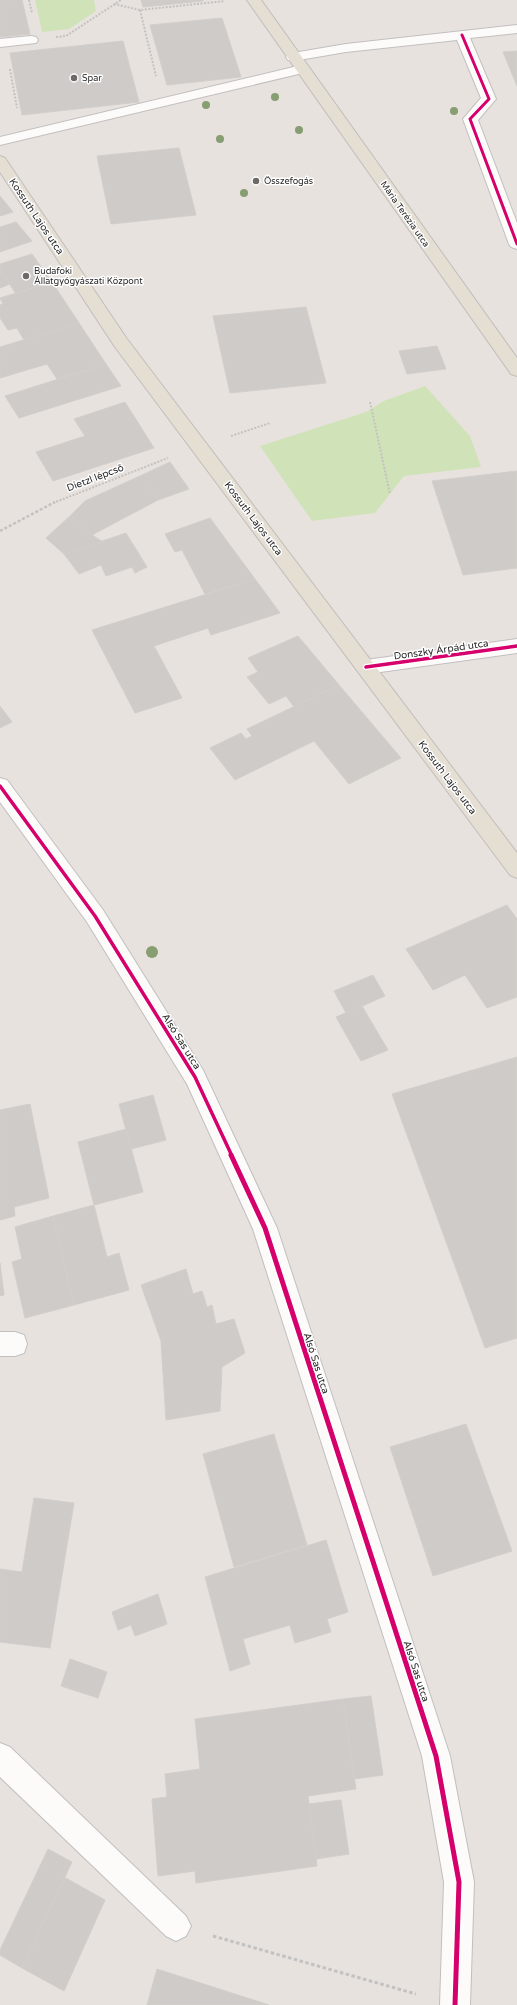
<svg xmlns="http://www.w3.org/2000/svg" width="517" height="2005" font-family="'Varela Round',sans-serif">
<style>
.green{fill:#d0e2b8}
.building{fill:#cfcbc8;stroke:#d2cecb}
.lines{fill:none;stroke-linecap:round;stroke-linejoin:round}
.minor-casing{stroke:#c1bfc0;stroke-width:2}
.major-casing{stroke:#c0bebc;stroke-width:2}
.path-far2{stroke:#c3c2c2;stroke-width:2;stroke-dasharray:2 1.5;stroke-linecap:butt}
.path-far1{stroke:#c3c2c2;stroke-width:2.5;stroke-dasharray:3 2;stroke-linecap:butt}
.path{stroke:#c3c2c2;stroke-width:3;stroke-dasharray:3.5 2.5;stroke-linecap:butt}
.minor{fill:#fcfbfa;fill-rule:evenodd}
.major{fill:#e5ded3;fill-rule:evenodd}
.cycleway-far2-casing{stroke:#fff;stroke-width:5}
.cycleway-far1-casing{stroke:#fff;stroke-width:6}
.cycleway-casing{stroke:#fff;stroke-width:8}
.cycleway-far2{stroke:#d6006c;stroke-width:3}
.cycleway-far1{stroke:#d6006c;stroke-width:3.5}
.cycleway{stroke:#d6006c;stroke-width:5}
.tree{fill:#879d72}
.poi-dot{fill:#6c6a68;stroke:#fff;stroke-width:1.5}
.labels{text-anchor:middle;stroke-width:3;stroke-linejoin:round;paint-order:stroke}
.far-poi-label{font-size:9px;fill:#292929;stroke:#fff;text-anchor:start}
.far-street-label{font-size:9px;fill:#292929;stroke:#fff}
.street-label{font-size:10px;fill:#292929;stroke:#fff}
</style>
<rect width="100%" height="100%" fill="#e8e2de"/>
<path class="green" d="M35 0H94L96 11 69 29 42 32Z
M425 386 470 436 481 467 404 476 375 513 312 521 260 446 366 412 384 401Z"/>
<path class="building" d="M0 0H22L30 34 0 37Z
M141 0H203V1L143 7Z
M222 18 241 77 167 85 150 25Z
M123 41 139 102 22 115 10 53Z
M517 51V86L503 52Z
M179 148 196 215 111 224 97 156Z
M0 196 13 212 0 216Z
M16 222 32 241 0 252V227Z
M32 254 52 282 16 294 0 269V264Z
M0 269 10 284 0 288Z
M52 282 79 323 24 340 17 328 8 330 0 318V305L3 304 0 298Z
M306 307 326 383 230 393 213 316Z
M79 323 106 364 57 379 47 364 0 378V347Z
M437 346 446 369 407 374 399 351Z
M106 364 121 386 19 418 5 396Z
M125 402 154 448 53 481 36 452 85 436 74 419Z
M170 462 189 489 158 500 140 476Z
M517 471V568L463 575 432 481Z
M140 476 158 500 92 535 70 516 85 501Z
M70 516 92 535 103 542 64 554 46 538Z
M210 518 255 579 205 594 182 550 175 552 165 534Z
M126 533 147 567 135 573 132 567 106 576 101 565 79 574 64 554Z
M255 579 280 613 211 635 208 628 154 646 182 698 135 713 92 630Z
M298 636 339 685 294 707 286 696 269 704 247 677 258 672 248 658Z
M339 685 401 758 349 784 314 741 235 780 210 748 241 733 246 739 252 736 247 729Z
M0 706 12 722 0 728Z
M507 905 517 919V997L487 1008 465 975 433 990 406 949Z
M373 975 385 996 346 1013 334 991Z
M362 1006 388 1050 361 1061 336 1017Z
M517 1057V1338L485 1348 392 1094Z
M153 1095 166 1140 131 1149 119 1104Z
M30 1104 49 1198 14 1207 15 1216 0 1220V1110Z
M126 1129 143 1192 94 1205 78 1142Z
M94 1205 107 1257 119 1253 129 1290 74 1305 53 1216Z
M53 1216 74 1305 25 1318 12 1262 22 1259 15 1227Z
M0 1263 4 1295 0 1296Z
M186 1269 193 1294 202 1291 207 1307 212 1305 216 1324 234 1319 245 1353 222 1367 220 1411 166 1420 161 1341 141 1285Z
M466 1424 512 1551 433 1576 390 1447Z
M274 1434 307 1545 234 1567 203 1454Z
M34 1498 74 1503 50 1648 0 1642V1569L22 1572Z
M326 1540 348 1612 327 1619 331 1632 295 1643 290 1625 243 1639 250 1664 230 1671 205 1577Z
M158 1594 167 1624 135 1636 131 1625 118 1630 112 1612Z
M70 1659 107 1672 98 1698 61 1686Z
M371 1696 383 1775 354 1779 343 1699Z
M343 1699 356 1789 308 1796 317 1866 196 1883 195 1871 158 1876 152 1799 167 1797 165 1774 200 1769 195 1719Z
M341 1800 349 1854 316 1859 309 1804Z
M48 1849 72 1862 22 1968 0 1955V1950Z
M64 1877 105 1900 64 1991 22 1968Z
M157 1969 269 2005H147Z"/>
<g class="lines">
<defs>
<path id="minor" d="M517 25V33L470 38 496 99 478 120 517 223V249L511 247 509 244 463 119 481 98 457 40 346 52 293 61 288 60 286 57 288 54 293 53 346 44Z
M31 36 36 37 38 40 36 43 0 47V39Z
M302 65 307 66 309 69 307 72 0 145V137Z
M517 639V653L366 674 359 672 356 667 359 662 366 660Z
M0 778 7 780 103 910 203 1070 277 1228 450 1756 474 1882 470 2005H440L444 1882 422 1756 253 1229 187 1084 87 922 0 802Z
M0 1332H15L24 1335 27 1344 24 1353 15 1356H0Z
M0 1743 10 1747 186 1916 191 1926 186 1936 176 1941 166 1936 0 1777Z"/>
<path id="major" d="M247 0H261L517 358V376L511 374Z
M0 156 5 158 127 339 517 853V878L510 875 115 347 0 172Z"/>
</defs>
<use href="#minor" class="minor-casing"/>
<use href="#major" class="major-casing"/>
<path class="path-far2" d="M29 0 32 13
M114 4 140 10 225 1
M140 10 156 76
M56 37 66 36 121 0
M10 69 17 108
M370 402 390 494
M231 436 270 423
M53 503 168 458"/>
<path class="path-far1" d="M0 531 55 502"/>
<path class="path" d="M213 1936 416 1994"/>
<use href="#minor" class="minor"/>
<use href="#major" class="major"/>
<defs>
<path id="cycleway-far2" d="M462 35 489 99 470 119 517 244"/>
<path id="cycleway-far1" d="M366 667 517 646
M0 786 95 916 195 1077 232 1156"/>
<path id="cycleway" d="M231 1155 265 1228 436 1756 459 1882 455 2005"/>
</defs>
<use href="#cycleway-far2" class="cycleway-far2-casing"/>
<use href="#cycleway-far1" class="cycleway-far1-casing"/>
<use href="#cycleway" class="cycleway-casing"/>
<use href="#cycleway-far2" class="cycleway-far2"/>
<use href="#cycleway-far1" class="cycleway-far1"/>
<use href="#cycleway" class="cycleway"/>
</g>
<g class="tree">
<circle cx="275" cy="97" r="4"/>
<circle cx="206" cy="105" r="4"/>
<circle cx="454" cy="111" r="4"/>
<circle cx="299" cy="130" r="4"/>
<circle cx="220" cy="139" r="4"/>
<circle cx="244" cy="193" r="4"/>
<circle cx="152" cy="952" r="6"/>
</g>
<g class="poi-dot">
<circle cx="74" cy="78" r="4"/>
<circle cx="256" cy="181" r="4"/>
<circle cx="26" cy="276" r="4"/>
</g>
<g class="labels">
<g class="far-poi-label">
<text x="82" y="81">Spar</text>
<text x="264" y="184">Összefogás</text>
<text x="34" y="274">Budafoki<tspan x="34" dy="10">Állatgyógyászati Központ</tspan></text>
</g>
<g class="far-street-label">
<text transform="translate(405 214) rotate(55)" y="3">Mária Terézia utca</text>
</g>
<g class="street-label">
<text transform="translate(37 216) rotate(56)" y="4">Kossuth Lajos utca</text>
<text transform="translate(95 477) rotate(-21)" y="4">Dietzl lépcső</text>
<text transform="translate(254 518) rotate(53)" y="4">Kossuth Lajos utca</text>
<text transform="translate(441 649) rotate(-8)" y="4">Donszky Árpád utca</text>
<text transform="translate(448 777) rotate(53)" y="4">Kossuth Lajos utca</text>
<text transform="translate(182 1041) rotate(58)" y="4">Alsó Sas utca</text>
<text transform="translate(317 1363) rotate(72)" y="4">Alsó Sas utca</text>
<text transform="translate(417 1671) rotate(72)" y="4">Alsó Sas utca</text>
</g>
</g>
</svg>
